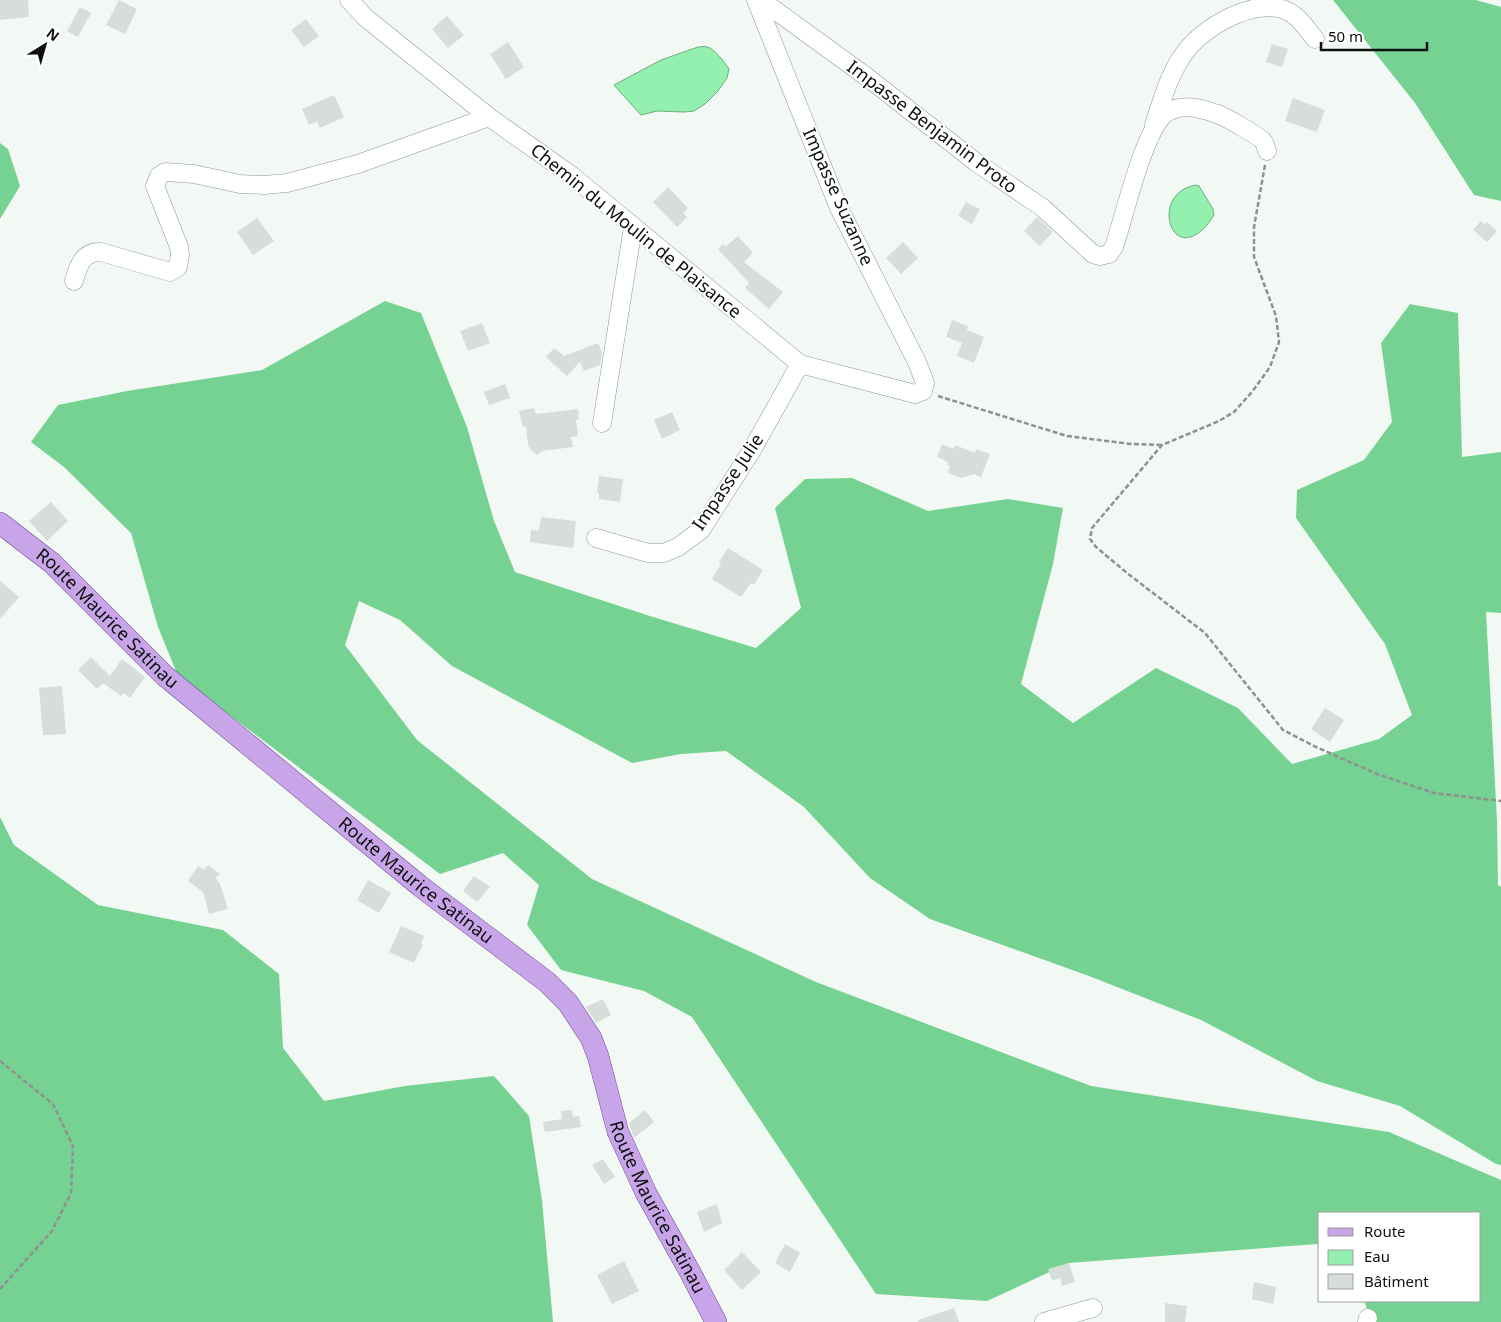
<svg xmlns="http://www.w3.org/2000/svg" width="1501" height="1322" font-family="'Noto Sans',sans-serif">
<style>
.forest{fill:#76d292}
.water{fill:#94f0ae;stroke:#6cad7e}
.building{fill:#d7ddd8}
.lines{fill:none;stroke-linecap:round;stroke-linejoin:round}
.minor-casing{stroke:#909691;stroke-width:19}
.major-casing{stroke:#704992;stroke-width:22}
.path{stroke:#8e928f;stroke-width:2.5;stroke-dasharray:5 2.5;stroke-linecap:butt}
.minor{stroke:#fff;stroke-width:18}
.major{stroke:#c8a4e8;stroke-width:21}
.labels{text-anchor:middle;stroke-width:4;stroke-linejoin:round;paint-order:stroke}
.street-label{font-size:18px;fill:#0e100f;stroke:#fff}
</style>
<rect width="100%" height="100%" fill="#f2f8f3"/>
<path class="forest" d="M1333 0H1476L1501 7V201L1474 195 1415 103Z
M0 143 8 149 20 186 0 219Z
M385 301 421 313 467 427 494 521 515 572 653 617 756 648 801 608 775 508 805 479 852 478 928 511 1008 499 1063 508 1053 564 1021 684 1073 723 1156 668 1238 708 1292 764 1379 739 1412 715 1385 644 1296 518 1297 490 1364 460 1392 422 1381 343 1410 304 1458 313 1462 457 1501 452V613L1486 612 1497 821 1498 885 1501 887V1165L1496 1164 1400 1106 1317 1081 1201 1020 1089 976 930 919 870 878 804 807 726 751 681 754 632 763 452 666 400 620 359 601 345 645 417 740 592 879 816 982 1091 1086 1389 1132 1501 1180V1322H1372L1364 1301H1480V1213H1320V1246L1317 1244 1069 1263 987 1301 876 1294 692 1017 644 991 561 970 527 925 539 885 503 853 440 874 178 676 158 627 131 533 64 467 31 442 58 405 127 391 262 370Z
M0 817 14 845 98 905 223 930 279 974 283 1048 324 1101 405 1086 494 1076 529 1116 542 1200 553 1322H0Z"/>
<path class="water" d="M698 47C701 47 704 46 707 47 714 48 726 64 729 69L727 78 718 91 705 104 694 111 684 112 657 111 641 115 614 85 661 60Z
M1196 185 1199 186 1213 209 1214 215C1209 223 1203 231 1195 235 1167 251 1154 192 1196 185Z"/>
<path class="building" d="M0 0H28L29 17 0 20Z
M119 0 137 9 125 34 106 25Z
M80 7 91 13 78 37 67 31Z
M447 16 464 35 448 48 432 29Z
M306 19 319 36 304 47 291 30Z
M508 42 524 67 506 79 490 54Z
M1272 44 1288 49 1282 67 1266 62Z
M334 95 344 117 320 128 317 121 309 125 302 109Z
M1293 98 1325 110 1317 132 1285 121Z
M668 187 688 208 683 213 687 217 677 227 653 202Z
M966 202 980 209 972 224 958 216Z
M1037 217 1053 232 1040 246 1024 231Z
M257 218 274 241 253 255 237 232Z
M1481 221 1485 225 1487 222 1497 231 1487 242 1473 230Z
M738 236 753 253 744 262 783 292 769 309 745 288 749 283 718 249 723 244 726 246Z
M903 242 918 258 901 274 886 258Z
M952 320 968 326 967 330 984 337 974 363 957 356 962 343 946 337Z
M482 323 490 343 468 351 460 331Z
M598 343 602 353 600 365 584 371 580 362 567 376 546 357 554 348 564 356Z
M505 384 510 398 489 405 484 392Z
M534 408 536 414 578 409 579 419 576 420 578 436 571 437 573 447 542 451 537 455 532 451 528 445 526 426 523 427 519 411Z
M672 412 680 430 662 439 654 420Z
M942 444 953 449 955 445 975 453 976 449 990 454 981 477 974 474 961 478 948 473 950 466 947 465 948 462 937 457Z
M599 476 623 479 620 502 599 499V493H597Z
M51 502 68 521 47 541 29 521Z
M541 517 576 521 573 548 530 542 531 530 539 531Z
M728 548 763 570 754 585 751 583 741 597 712 579 721 564 719 562Z
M0 581 19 597 0 619Z
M91 657 110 676 122 659 145 677 130 698 124 693 121 696 103 683 97 689 78 670Z
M62 686 66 734 43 735 39 688Z
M1325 708 1344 720 1330 742 1311 729Z
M208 865 220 874 216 878 220 884 228 909 209 914 203 892 188 881 198 866 204 870Z
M474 876 490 887 477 902 463 891Z
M368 880 391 893 379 913 357 900Z
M401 926 424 936 421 944H423L414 963 389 952Z
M603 999 611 1015 596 1023 586 1007Z
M572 1110 573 1117 579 1116 581 1127 545 1132 543 1122 562 1119 561 1111Z
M645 1110 654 1122 634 1138 629 1123Z
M603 1159 615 1177 604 1184 592 1165Z
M717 1204 722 1223 704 1232 697 1212Z
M785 1244 800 1253 790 1272 775 1263Z
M742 1252 761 1272 742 1290 724 1270Z
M624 1261 639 1291 612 1304 597 1275Z
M1069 1263 1075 1282 1062 1286 1060 1278 1052 1281 1048 1269Z
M1254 1282 1276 1287 1273 1304 1252 1299Z
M1165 1303 1187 1306 1185 1322H1165Z
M954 1308 959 1322H918V1320Z"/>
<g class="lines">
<defs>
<path id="minor" d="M349 0 366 18 489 117 571 175 800 364 915 394 923 391 925 383 917 362 839 208 756 0
M761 0 867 77 977 163 1043 208 1093 254 1100 256 1109 254 1114 247C1124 218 1144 129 1166 113 1182 103 1201 108 1217 114 1224 116 1259 136 1263 141 1265 143 1266 148 1267 151
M1154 125C1161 103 1168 78 1181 58 1199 30 1247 0 1282 9 1297 13 1306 28 1315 39
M74 281C78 266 83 251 101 252L170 272 178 267 180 255 179 247 155 186 159 176 165 172 194 174 240 184 264 185 287 183 358 164 489 117
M602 423 633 227
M596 538 648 553H664L678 547 701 530 752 450 800 364
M1044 1322 1093 1308
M1367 1322 1368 1318"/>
<g id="major">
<path id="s1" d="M0 523 52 563 165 676 420 886 547 982 568 1003 591 1038 598 1056 618 1132 646 1193 690 1272 716 1322"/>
</g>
</defs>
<use href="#minor" class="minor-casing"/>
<use href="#major" class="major-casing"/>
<path class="path" d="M1265 165 1254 227V257L1276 316 1279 342 1270 367 1252 392 1234 412 1219 421 1162 445 1092 528 1090 539 1096 547 1127 573 1205 633 1283 730 1316 747 1377 774 1434 793 1501 801
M938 396 1067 436 1131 444 1162 445
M0 1061 53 1104 73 1146 71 1193 52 1231 0 1289"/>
<use href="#minor" class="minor"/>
<use href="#major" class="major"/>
</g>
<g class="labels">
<g class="street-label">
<text transform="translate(932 127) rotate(37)" y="6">Impasse Benjamin Proto</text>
<text transform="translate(838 197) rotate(66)" y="6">Impasse Suzanne</text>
<text transform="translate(636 231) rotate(39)" y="6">Chemin du Moulin de Plaisance</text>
<text transform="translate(728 482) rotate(-56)" y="6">Impasse Julie</text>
<text dy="6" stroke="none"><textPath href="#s1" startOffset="144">Route Maurice Satinau</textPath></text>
<text dy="6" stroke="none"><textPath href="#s1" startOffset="549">Route Maurice Satinau</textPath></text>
<text dy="6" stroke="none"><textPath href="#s1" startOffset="969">Route Maurice Satinau</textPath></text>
</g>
</g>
<rect x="1318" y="1212" width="162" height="90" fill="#ffffff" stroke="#9f9f9f"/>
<rect x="1328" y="1228" width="25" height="8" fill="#c8a4e8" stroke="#9f9f9f"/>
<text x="1364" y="1237" font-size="15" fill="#0e100f">Route</text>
<rect x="1328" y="1250" width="25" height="15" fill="#94f0ae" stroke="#9f9f9f"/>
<text x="1364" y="1262" font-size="15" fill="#0e100f">Eau</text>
<rect x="1328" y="1274" width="25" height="15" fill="#d7ddd8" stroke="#9f9f9f"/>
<text x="1364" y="1287" font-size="15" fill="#0e100f">Bâtiment</text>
<g transform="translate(45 45) rotate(37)" stroke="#ffffff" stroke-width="4" paint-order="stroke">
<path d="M0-4L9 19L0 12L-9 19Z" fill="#0e100f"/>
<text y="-8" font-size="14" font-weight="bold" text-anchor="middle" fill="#0e100f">N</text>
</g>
<path d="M1321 42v8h106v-8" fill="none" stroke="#0e100f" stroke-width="2.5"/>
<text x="1328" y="42" font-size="15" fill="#0e100f" stroke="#ffffff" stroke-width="4" paint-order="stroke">50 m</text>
</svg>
